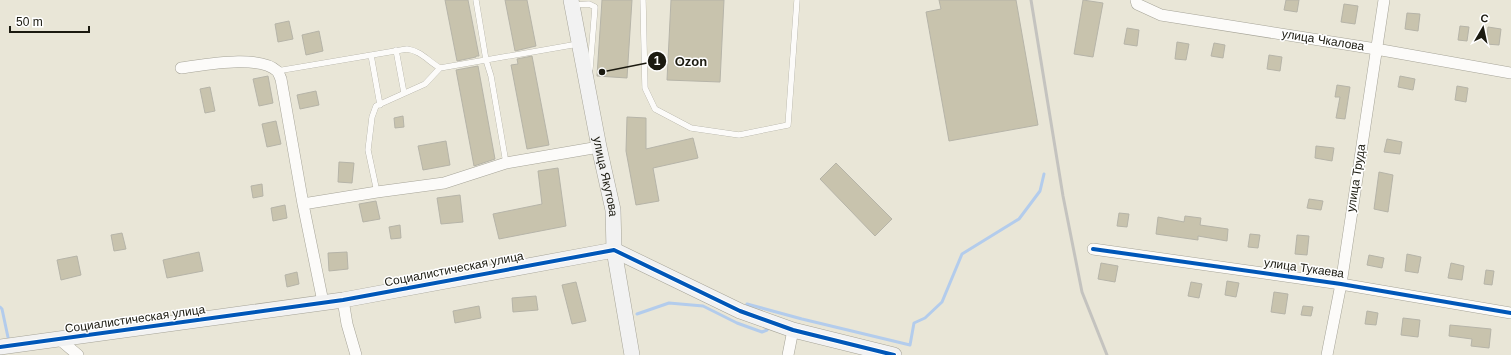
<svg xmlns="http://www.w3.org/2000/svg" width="1511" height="355" font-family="Arial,sans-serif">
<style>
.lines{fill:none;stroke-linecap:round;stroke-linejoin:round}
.stream{stroke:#b3ccec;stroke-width:3}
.building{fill:#c8c3ad;stroke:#b6b4a8}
.lane-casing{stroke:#a6a498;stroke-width:6}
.street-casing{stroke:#a6a498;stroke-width:12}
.secondary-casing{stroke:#a6a498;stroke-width:16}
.lane{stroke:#fcfbf9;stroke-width:5.5}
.street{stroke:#fcfbf9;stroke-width:11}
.secondary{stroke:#f2f2f2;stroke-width:15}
.rail{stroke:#c4c3bf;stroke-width:3}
.cycleway-casing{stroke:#fff;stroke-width:6}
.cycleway{stroke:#0057b8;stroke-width:4}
.labels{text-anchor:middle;stroke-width:3;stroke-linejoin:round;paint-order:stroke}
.street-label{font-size:12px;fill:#1b1a10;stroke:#fff}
.leader{fill:none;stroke:#1b1a10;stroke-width:1.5}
.callout-dot{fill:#1b1a10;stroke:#fff;stroke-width:1.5}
.mark-label{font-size:12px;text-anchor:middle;font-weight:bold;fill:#fff}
.callout-label{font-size:13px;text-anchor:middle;font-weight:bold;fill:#1b1a10;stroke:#fff;stroke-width:3;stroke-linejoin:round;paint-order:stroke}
</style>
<rect width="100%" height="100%" fill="#e9e6d7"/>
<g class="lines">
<path class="stream" d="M747 304 802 319 910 345 914 323 925 318 942 302 962 254 1019 219 1040 191 1044 174
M0 307 2 309 9 342
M637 314 669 303 703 306 737 323 762 332 767 330"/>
</g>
<path class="building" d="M445 0H468L479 56H476V57L457 61Z
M505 0H527L536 46 515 51Z
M602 0H632L627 78 597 76Z
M671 0H724L720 82 667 80Z
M939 0H1016L1038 125 949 141 926 12 941 9Z
M1083 0 1103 3 1093 57 1074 54Z
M1286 0H1299L1297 12 1284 10Z
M1344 4 1358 6 1355 24 1341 22Z
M1407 13 1420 14 1418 31 1405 29Z
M289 21 293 39 278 42 275 24Z
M1460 26 1469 27 1467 41 1458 40Z
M1488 27 1501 29 1499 45 1486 44Z
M1127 28 1139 30 1137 46 1124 44Z
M319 31 323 51 306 55 302 35Z
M1177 42 1189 44 1186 60 1175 59Z
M1214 43 1225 45 1223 58 1211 56Z
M1269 55 1282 57 1280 71 1267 69Z
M532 56 549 145 527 149 511 65 518 64 517 59Z
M478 66 495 159 474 166 456 70Z
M268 76 273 103 259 106 253 79Z
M1400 76 1415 79 1413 90 1398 87Z
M1337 85 1350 87 1345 119 1336 118 1340 97H1335Z
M1457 86 1468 88 1466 102 1455 100Z
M210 87 215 111 205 113 200 89Z
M316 91 319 105 300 109 297 95Z
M403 116 404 127 395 128 394 118Z
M627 117 646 118V149L693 138 698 158 653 168 659 201 636 205 626 151Z
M276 121 281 144 267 147 262 124Z
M1387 139 1402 142 1400 154 1384 152Z
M446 141 450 165 423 170 418 146Z
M1316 146 1334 148 1332 161 1315 158Z
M339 162 354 163 352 183 338 182Z
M836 163 892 219 875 236 820 179Z
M558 168 566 226 499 239 493 214 542 204 538 171Z
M1379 172 1393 175 1388 212 1374 209Z
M262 184 263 196 253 198 251 186Z
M460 195 463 222 441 224 437 198Z
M1309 199 1323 201 1321 210 1307 208Z
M376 201 380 219 363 222 359 204Z
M285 205 287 218 273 221 271 208Z
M1119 213 1129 214 1127 227 1117 226Z
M1185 216 1201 218 1200 225 1228 229 1227 241 1198 236V240L1156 234 1158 217 1184 222Z
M400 225 401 238 391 239 389 227Z
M122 233 126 249 114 251 111 235Z
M1250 234 1260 235 1258 248 1248 247Z
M1297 235 1309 236 1307 255 1295 254Z
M199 252 203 271 167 278 163 260Z
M347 252 348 269 329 271 328 253Z
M1407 254 1421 257 1418 273 1405 271Z
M1369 255 1384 258 1382 268 1367 265Z
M77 256 81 275 61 280 57 260Z
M1101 263 1118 266 1115 282 1098 279Z
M1451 263 1464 266 1462 280 1448 278Z
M1486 270 1494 271 1492 285 1484 284Z
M297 272 299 284 287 287 285 275Z
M1227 281 1239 283 1236 297 1225 295Z
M576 282 586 321 572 324 562 285Z
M1191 282 1202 284 1199 298 1188 296Z
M1274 292 1288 294 1285 314 1271 312Z
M536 296 538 310 513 312 512 298Z
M479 306 481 318 455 323 453 311Z
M1303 306 1313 307 1311 316 1301 315Z
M1367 311 1378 313 1376 325 1365 324Z
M1403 318 1420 320 1418 337 1401 335Z
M1450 325 1491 329 1489 348 1471 346 1472 339 1449 336Z"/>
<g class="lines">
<defs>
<path id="lane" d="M476 0 486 60 491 76 506 163
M643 0 645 88 655 109 691 128 739 135 788 125 797 0
M573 5 589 4 595 7 590 69
M396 50 404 93
M371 55 380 105
M277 71 407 49C421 51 428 61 440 68L578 44
M377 192 368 150 372 117 376 106 425 84 440 68"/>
<path id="street" d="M1136 0 1137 4 1161 15 1376 49 1511 73
M181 68C204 65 259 54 277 71 279 73 280 77 281 79L303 204 323 302
M303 204 377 192 444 183 506 163 599 147
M1093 249 1341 284 1511 313
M343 300 347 324 356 355
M59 339 78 355
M788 355 793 330
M1327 355 1341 284 1384 0"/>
<g id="secondary">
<path id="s1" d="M571 0 599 147 613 210 614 250 632 355"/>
<path d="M0 347 343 300 614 250 740 311 793 330 894 355"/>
</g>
</defs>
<use href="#lane" class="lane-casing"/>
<use href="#street" class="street-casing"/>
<use href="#secondary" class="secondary-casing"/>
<use href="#lane" class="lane"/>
<use href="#street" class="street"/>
<use href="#secondary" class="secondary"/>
<path class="rail" d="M1031 0 1063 196 1082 292 1107 355"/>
<defs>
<path id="cycleway" d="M1093 249 1341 284 1511 313
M0 347 343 300 614 250 740 311 793 330 894 355"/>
</defs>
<use href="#cycleway" class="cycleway-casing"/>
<use href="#cycleway" class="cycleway"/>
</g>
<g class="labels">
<g class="street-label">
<text transform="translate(1323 40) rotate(9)" y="4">улица Чкалова</text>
<text dy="4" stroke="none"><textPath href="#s1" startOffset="180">улица Якутова</textPath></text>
<text transform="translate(1356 178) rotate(-81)" y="4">улица Труда</text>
<text transform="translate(1304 268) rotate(8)" y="4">улица Тукаева</text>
<text transform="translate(454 269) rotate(-11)" y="4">Социалистическая улица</text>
<text transform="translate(135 319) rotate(-8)" y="4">Социалистическая улица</text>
</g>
</g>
<path class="leader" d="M602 72L657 61"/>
<g class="callout-dot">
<circle cx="602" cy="72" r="4"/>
<circle cx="657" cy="61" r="10"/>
</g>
<g class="mark-label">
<text x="657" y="65">1</text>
</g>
<g class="callout-label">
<text x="691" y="66">Ozon</text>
</g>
<g transform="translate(1483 28) rotate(9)" stroke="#ffffff" stroke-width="3" paint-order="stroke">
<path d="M0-3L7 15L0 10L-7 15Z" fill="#1b1a10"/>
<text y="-6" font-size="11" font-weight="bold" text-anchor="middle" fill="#1b1a10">С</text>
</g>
<path d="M10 26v6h79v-6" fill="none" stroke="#1b1a10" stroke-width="2"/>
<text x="16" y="26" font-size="12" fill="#1b1a10" stroke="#ffffff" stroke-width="3" paint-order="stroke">50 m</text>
</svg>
